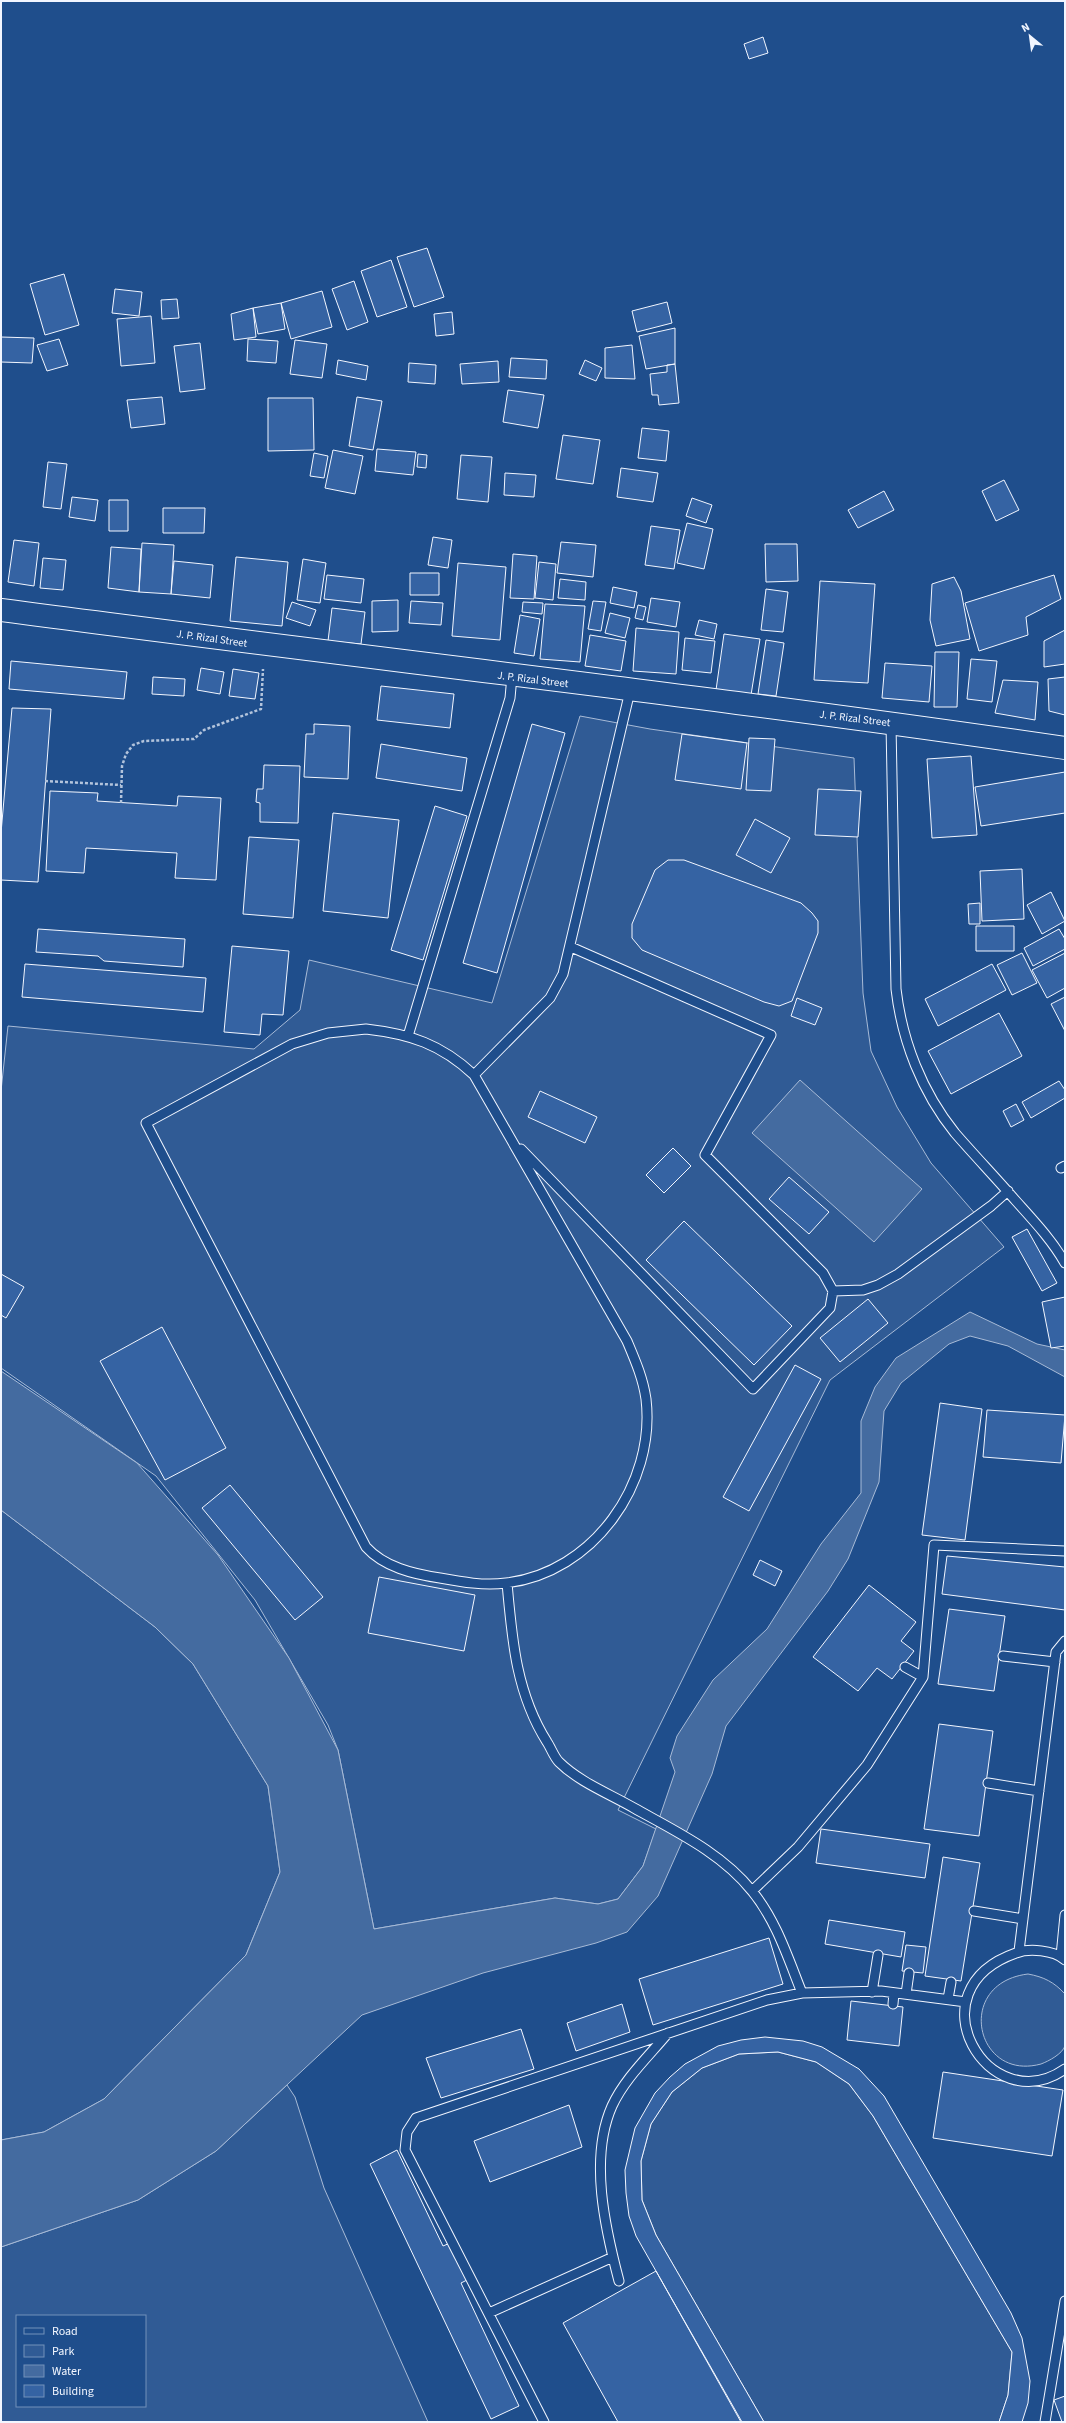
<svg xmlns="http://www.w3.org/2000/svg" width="1066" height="2423" font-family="'Source Sans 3',sans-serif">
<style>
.green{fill:#305b95;stroke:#a8bbd7;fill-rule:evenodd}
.water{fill:#446ba0;stroke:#a8bbd7}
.building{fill:#3563a3;stroke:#f2f6ff}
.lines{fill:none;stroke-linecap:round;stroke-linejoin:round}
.lane-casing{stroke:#f2f6ff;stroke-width:11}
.primary-casing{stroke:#f2f6ff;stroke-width:24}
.path{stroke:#b3c4dc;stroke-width:2.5;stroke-dasharray:3 2;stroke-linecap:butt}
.lane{stroke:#1f4e8c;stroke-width:9}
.primary{stroke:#1f4e8c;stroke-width:22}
.labels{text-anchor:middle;stroke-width:3;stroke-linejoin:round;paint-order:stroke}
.street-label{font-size:11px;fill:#f2f6ff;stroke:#1f4e8c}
</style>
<rect width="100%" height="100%" fill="#1f4e8c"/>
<path class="green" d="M580 716 650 729 854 758 863 993 871 1051 897 1107 931 1163 1004 1247 830 1380 618 1810 656 1829 643 1866 618 1899 598 1904 555 1898 374 1929 338 1750 328 1725 255 1600 156 1476 1 1368V1091L8 1026 254 1049 300 1010 309 960 492 1003Z
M1 1510 155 1627 193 1664 268 1786 280 1872 246 1955 104 2099 44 2132 1 2140Z
M1028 1974C1044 1977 1054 1982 1065 1994 1065 2005 1066 2038 1065 2046 1062 2054 1049 2061 1041 2064 975 2082 954 1983 1028 1974Z
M778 2052 816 2062 849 2084 873 2116 1012 2352 1008 2395 999 2422H764L656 2235 642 2200 641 2161 651 2124 672 2092 702 2068 739 2054Z
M287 2085 295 2097 324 2188 428 2422H1V2247L138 2200 216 2151ZM17 2316H145V2406H17Z"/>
<path class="water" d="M800 1080 922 1189 874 1242 752 1133Z
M970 1312 1037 1344 1065 1350V1377L1008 1346 970 1336 949 1344 901 1383 884 1411 879 1482 848 1559 828 1591 726 1726 712 1774 658 1896 627 1932 596 1943 483 1973 362 2015 216 2151 138 2200 1 2247V2140L44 2132 104 2099 246 1955 280 1872 268 1786 193 1664 155 1627 1 1510V1371L137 1463 218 1555 289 1658 338 1750 374 1929 555 1898 598 1904 618 1899 643 1866 675 1772 670 1758 677 1736 713 1680 767 1629 821 1544 861 1493V1421L875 1387 896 1358Z"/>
<path class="building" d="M763 37 768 53 749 59 744 44Z
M427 248 444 297 414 307 397 257Z
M391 260 407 307 377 317 361 271Z
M64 274 79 325 45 335 30 284Z
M354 281 368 322 347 330 332 289Z
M115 289 142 292 139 316 112 313Z
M322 291 332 327 291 339 281 303Z
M177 299 179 318 162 319 161 300Z
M667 302 672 323 637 332 632 311Z
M281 303 285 329 258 334 253 308Z
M253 308 256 337 234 340 231 314Z
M452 312 454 334 436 336 434 314Z
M151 316 155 363 121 366 117 319Z
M675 328V364L646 369 639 336Z
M1 337 34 338 32 363 1 362Z
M59 339 68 365 47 371 37 345Z
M248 339 278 341 276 363 247 361Z
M295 340 327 344 322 378 290 374Z
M200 343 205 389 180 392 174 346Z
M632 345 635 379 605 378V348Z
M511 358 547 360 546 379 509 377Z
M338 360 368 366 366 380 336 374Z
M585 360 602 368 596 381 579 374Z
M498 361 499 382 462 384 460 364Z
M409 363 436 365 435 384 408 382Z
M675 364 679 403 659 405 658 395H652L650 374 667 372V365Z
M508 390 544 395 538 428 503 422Z
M162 397 165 424 131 428 127 400Z
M357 397 382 401 373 450 349 446Z
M268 398H313L314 450 268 451Z
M642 428 669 431 666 461 638 458Z
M563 435 600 440 593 484 556 479Z
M377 449 416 452 413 475 375 471Z
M333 450 363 456 355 494 325 488Z
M314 453 328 456 324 478 310 476Z
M418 454 427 455 426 468 417 467Z
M461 455 492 457 488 502 457 499Z
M48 462 67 464 61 509 43 507Z
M621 468 658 473 653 502 617 497Z
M505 473 536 475 534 497 504 495Z
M1004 480 1019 510 996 521 982 491Z
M884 491 894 510 858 528 848 510Z
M72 497 98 500 95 521 69 517Z
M692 498 712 505 706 523 686 516Z
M109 500H128V531H109Z
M163 508H205L204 533H163Z
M687 523 713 529 704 569 677 563Z
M651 526 680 530 674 569 645 565Z
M433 537 452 540 448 568 428 565Z
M14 540 39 543 34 586 8 582Z
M561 542 596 545 593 577 557 573Z
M142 543 174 545 171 594 139 592Z
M765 544H797L798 581 766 582Z
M111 547 141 549 139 592 108 588Z
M513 554 537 556 534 599 510 598Z
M236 557 288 562 282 626 230 621Z
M43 558 66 560 63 590 40 588Z
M303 559 326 563 320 603 297 600Z
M174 561 213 565 210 598 171 594Z
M539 562 556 564 553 600 535 598Z
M458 563 506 567 500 640 452 636Z
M410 573H439V595H410Z
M327 575 364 579 361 603 324 599Z
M1054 575 1061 599 1026 617 1028 635 979 651 965 603Z
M954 577 961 591 970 639 936 646 930 620 932 584Z
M560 579 586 582 585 600 558 598Z
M820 581 875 584 868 683 814 680Z
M613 587 637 592 634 608 610 603Z
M766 589 788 592 783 632 761 630Z
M651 598 680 602 676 627 647 622Z
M398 600V631L372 632V601Z
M411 601 443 603 441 625 409 623Z
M593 601 606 602 601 631 588 629Z
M292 602 316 610 310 626 286 618Z
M523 602 543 603 542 614 522 612Z
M545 604 585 606 580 662 540 659Z
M638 605 646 607 643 620 635 618Z
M332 608 365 612 361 644 328 641Z
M610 613 630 618 625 638 605 633Z
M520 615 540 619 534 656 514 653Z
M699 620 717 624 714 639 695 635Z
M636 628 679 632 676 674 633 671Z
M1065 630V664L1044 667V641Z
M724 634 760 639 751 695 716 690Z
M590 635 626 641 621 671 585 666Z
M685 638 715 641 711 673 682 670Z
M766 640 784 643 776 696 758 694Z
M935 652H959L957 707H934Z
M971 659 997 661 992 702 967 699Z
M11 661 127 672 124 699 9 689Z
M885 663 932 666 929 702 882 698Z
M201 668 224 672 220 694 197 690Z
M233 669 259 673 255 699 229 696Z
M153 677 185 679 184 696 152 694Z
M1065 677V715L1049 711 1048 679Z
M1003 680 1038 682 1035 720 995 713Z
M381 686 454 694 450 728 377 720Z
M12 708 51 709 38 882 1 880V833Z
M314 724 350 726 348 779 304 777 306 734H314Z
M532 724 565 733 497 973 463 963Z
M682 734 747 743 741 789 675 780Z
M749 738 775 739 771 791 746 790Z
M381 744 467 758 462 791 376 778Z
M971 756 977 835 932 838 927 759Z
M264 765 300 766 298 823 260 822V803L256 802 257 789H263Z
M1065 772V813L981 826 975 787Z
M818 789 861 791 858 837 815 835Z
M50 791 98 793 97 801 177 806 178 796 221 798 216 880 175 878 177 853 86 848 84 873 46 871Z
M435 806 467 816 423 960 391 950Z
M333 813 399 820 388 918 323 911Z
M755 819 790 838 771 873 736 855Z
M249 837 299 840 293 918 243 914Z
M668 860H684L801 903 812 913 818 921V933L792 1001 779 1006 764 1002 642 950 632 938V924L655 870Z
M1022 869 1024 919 982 921 980 871Z
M1051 892 1065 921 1042 934 1027 905Z
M980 903V924H969L968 904Z
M976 926H1014V951H976Z
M38 929 185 939 183 967 104 961 98 956 36 952Z
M1059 929 1065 939V949L1033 966 1024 948Z
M232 946 289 951 283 1015 262 1014 260 1035 224 1032Z
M1022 953 1037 983 1012 995 997 965Z
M1065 953V988L1047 998 1032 970Z
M25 964 206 978 203 1012 22 997Z
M992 964 1006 990 938 1026 925 999Z
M1065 997V1031L1051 1004Z
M797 998 822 1008 815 1025 791 1016Z
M999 1013 1022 1056 951 1094 928 1051Z
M1059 1081 1065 1090V1098L1031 1118 1022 1102Z
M540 1091 597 1117 585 1143 528 1117Z
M1016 1104 1024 1120 1011 1127 1003 1111Z
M673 1148 691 1166 664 1193 646 1175Z
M789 1177 829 1212 809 1234 769 1199Z
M684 1221 792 1326 754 1365 646 1260Z
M1027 1229 1057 1283 1042 1291 1012 1237Z
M1 1274 24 1287 6 1318 1 1315Z
M1065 1297V1346L1051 1348 1042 1302Z
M868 1299 888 1323 840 1362 820 1338Z
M162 1327 226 1448 165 1480 100 1361Z
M795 1365 821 1379 749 1511 723 1497Z
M940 1403 982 1409 965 1540 922 1535Z
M987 1410 1065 1415 1061 1463 983 1457Z
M230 1485 323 1597 295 1620 202 1508Z
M947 1556 1065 1567V1610L942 1594Z
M760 1560 782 1571 775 1586 753 1575Z
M379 1577 475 1595 464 1651 368 1633Z
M869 1585 916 1622 901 1641 914 1651 892 1679 877 1668 858 1691 813 1657Z
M949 1609 1005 1616 994 1691 938 1684Z
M939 1724 993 1731 979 1836 924 1829Z
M821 1829 930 1844 925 1878 816 1863Z
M943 1857 980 1863 961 1981 925 1976Z
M829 1920 905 1932 901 1957 825 1944Z
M769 1938 783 1984 653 2025 639 1979Z
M906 1945 926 1947 923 1973 902 1971Z
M851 2001 903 2007 899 2046 847 2040Z
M622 2004 630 2032 576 2051 567 2023Z
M521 2029 534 2069 441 2098 426 2058Z
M765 2037 803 2041 822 2047 859 2069 884 2096 1011 2313 1022 2338 1030 2381 1028 2403 1022 2422H999L1008 2395 1012 2352 873 2116 849 2084 816 2062 778 2052 739 2054 702 2068 672 2092 651 2124 641 2161 642 2200 656 2235 764 2422H742L636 2236 629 2216 626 2193 625 2170 635 2128 655 2093 670 2077 685 2064 718 2046 741 2040Z
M943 2072 1063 2090 1052 2156 933 2138Z
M569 2105 582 2147 490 2182 474 2141Z
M397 2150 443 2246 450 2243 467 2280 461 2283 519 2406 491 2419 370 2164Z
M656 2271 741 2422H618L563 2323Z
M1065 2396V2422H1062L1054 2400Z"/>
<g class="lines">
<defs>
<path id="lane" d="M891 724 896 989C902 1041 922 1092 955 1133 975 1156 996 1178 1016 1201 1033 1220 1052 1240 1065 1263
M366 1029C410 1034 441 1044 474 1075L627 1341C635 1360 643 1378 646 1399 656 1484 593 1573 506 1583 484 1586 462 1582 440 1578 413 1574 384 1567 366 1547L146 1123 292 1044 328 1033Z
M408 1036 510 698 512 676
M474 1075 550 998 563 974 630 691
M521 1149 753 1389 830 1308 833 1291 823 1273 705 1155 771 1035 571 947
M1061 1168 1065 1166
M833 1291 863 1290 878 1285 898 1274 991 1206 1008 1191
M507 1583C512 1639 516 1693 547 1742 551 1748 554 1757 559 1762 579 1782 610 1794 634 1808 675 1831 722 1853 752 1891 776 1920 788 1958 802 1993
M1003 1656 1055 1662
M905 1667 923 1677
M988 1783 1039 1791
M752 1891 798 1847 867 1765 923 1677 934 1545 1065 1551
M974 1911 1023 1919
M1019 1951 1056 1652 1065 1641
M1061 1956 1065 1915
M1065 1960C1054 1950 1029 1948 1016 1953 910 1990 989 2122 1065 2069
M872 1992 878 1955
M906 1994 909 1973
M948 1999 951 1982
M893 2004 894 1993
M619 2281C605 2228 589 2158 612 2106 625 2078 649 2056 668 2033
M489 2313 613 2257
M544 2422 405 2150 407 2132 416 2118 767 2000 802 1993 881 1991 966 2002
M1045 2422 1065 2301"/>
<path id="primary" d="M1 610C355 657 711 696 1065 748"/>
</defs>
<use href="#lane" class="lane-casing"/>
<use href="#primary" class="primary-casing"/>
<path class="path" d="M45 781 121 785
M121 803 122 766 126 754 133 745 144 741 194 739 204 730 261 709 263 669"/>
<use href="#lane" class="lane"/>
<use href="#primary" class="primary"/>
</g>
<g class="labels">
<g class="street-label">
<text transform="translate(212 638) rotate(8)" y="4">J. P. Rizal Street</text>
<text transform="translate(533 679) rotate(7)" y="4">J. P. Rizal Street</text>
<text transform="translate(855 718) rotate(7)" y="4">J. P. Rizal Street</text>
</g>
</g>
<rect width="1066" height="2423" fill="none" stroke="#f2f6ff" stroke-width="4"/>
<rect x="16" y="2315" width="130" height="92" fill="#1f4e8c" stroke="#7391ba"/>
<rect x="24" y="2328" width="20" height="6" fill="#1f4e8c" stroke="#7391ba"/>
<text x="52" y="2335" font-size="12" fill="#f2f6ff">Road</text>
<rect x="24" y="2345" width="20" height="12" fill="#305b95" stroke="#7391ba"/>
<text x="52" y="2355" font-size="12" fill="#f2f6ff">Park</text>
<rect x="24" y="2365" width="20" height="12" fill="#446ba0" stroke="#7391ba"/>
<text x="52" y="2375" font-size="12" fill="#f2f6ff">Water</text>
<rect x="24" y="2385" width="20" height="12" fill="#3563a3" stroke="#7391ba"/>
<text x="52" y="2395" font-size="12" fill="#f2f6ff">Building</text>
<g transform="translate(1030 36) rotate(331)" stroke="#1f4e8c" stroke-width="3" paint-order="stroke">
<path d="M0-3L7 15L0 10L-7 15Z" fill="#f2f6ff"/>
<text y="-6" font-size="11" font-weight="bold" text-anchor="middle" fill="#f2f6ff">N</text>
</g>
</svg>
